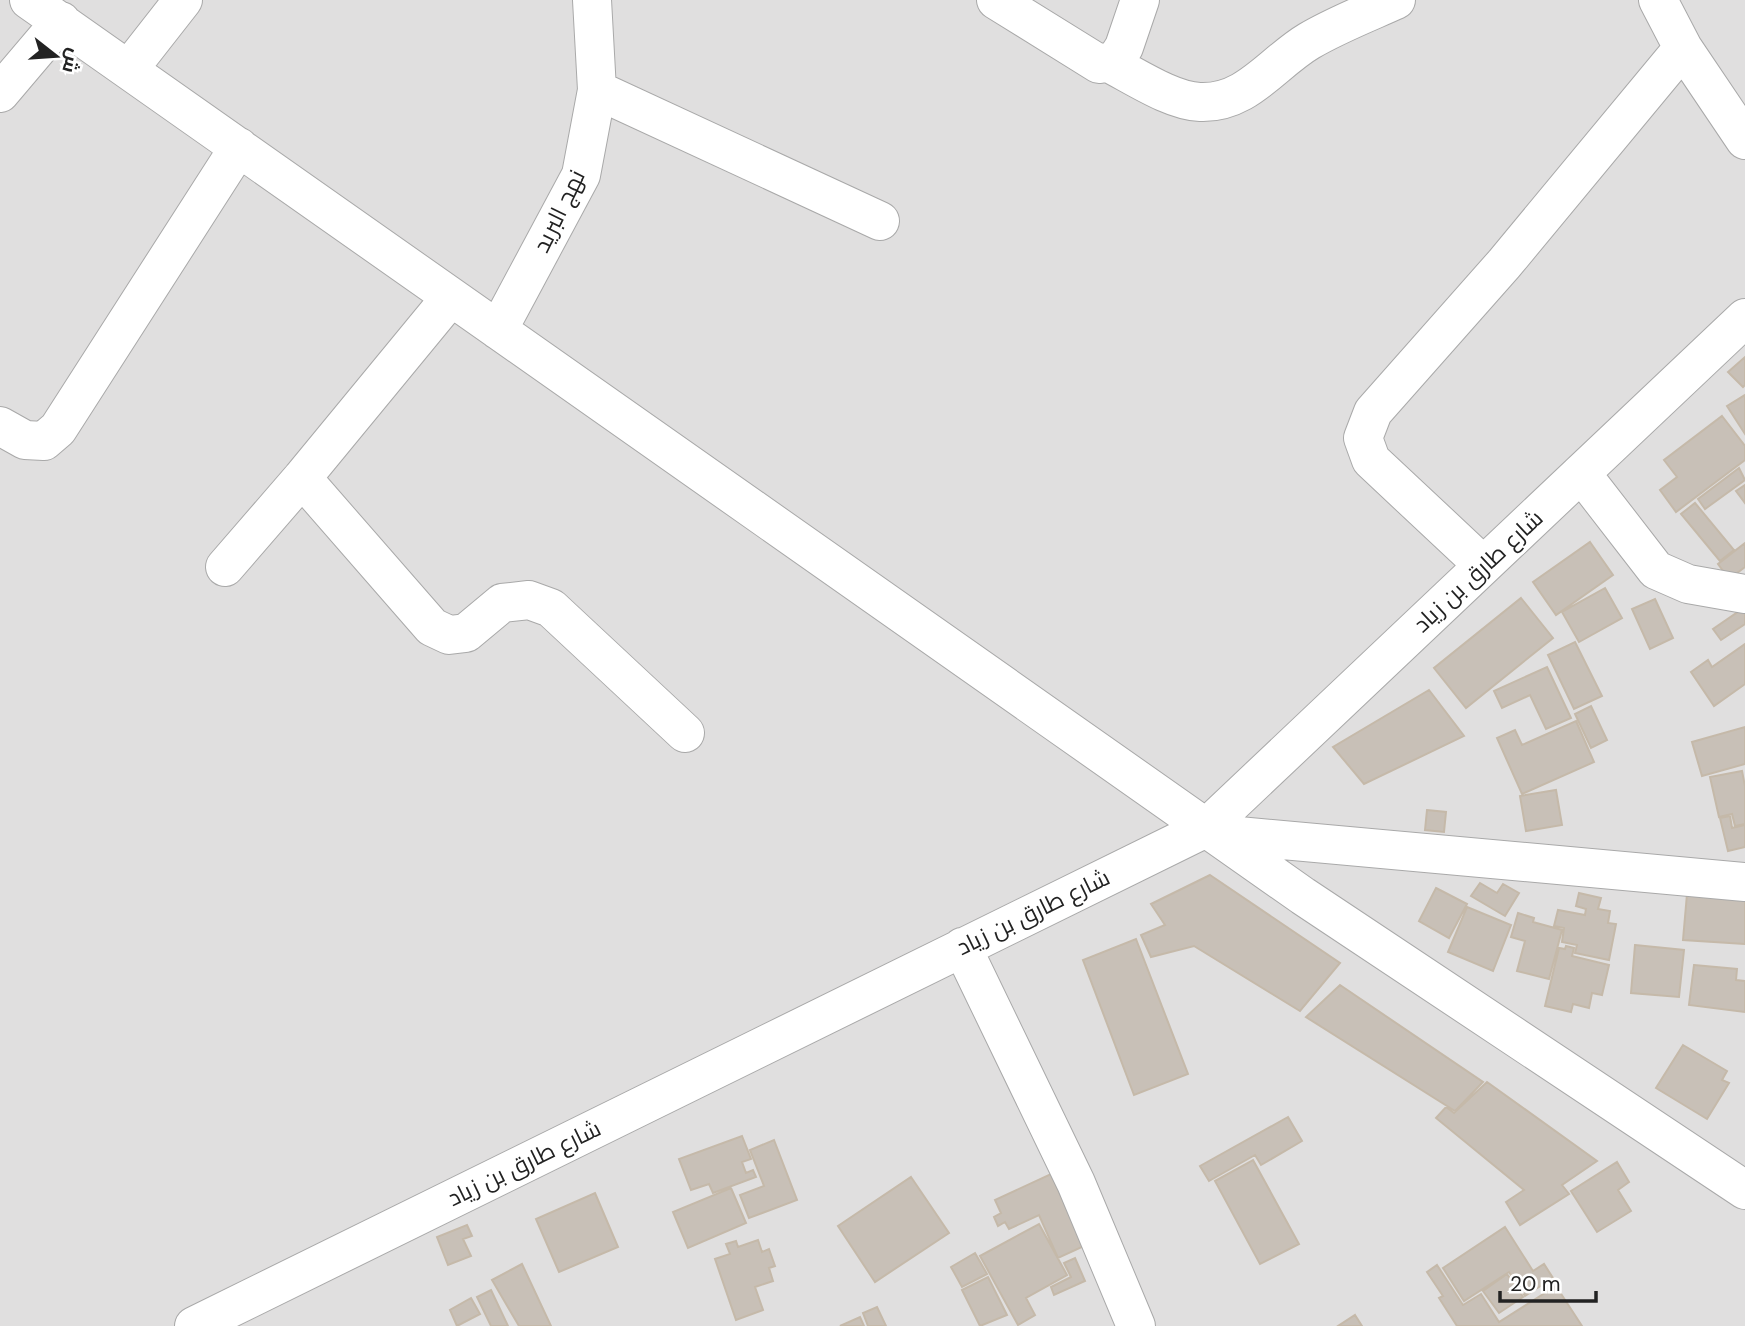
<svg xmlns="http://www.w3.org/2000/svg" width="1745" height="1326" font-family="'DM Sans',Cairo,sans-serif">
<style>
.residential{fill:#e0dfdf}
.building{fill:#c8c0b7;stroke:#c5b9a9;stroke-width:2}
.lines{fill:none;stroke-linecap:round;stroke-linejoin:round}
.minor-casing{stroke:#a9a9a9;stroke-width:40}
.minor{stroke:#fff;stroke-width:38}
.labels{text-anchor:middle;stroke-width:6;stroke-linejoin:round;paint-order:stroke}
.street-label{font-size:23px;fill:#222;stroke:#fff}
</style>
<rect width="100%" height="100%" fill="#f2f0e8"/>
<path class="residential" d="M0 0H1745V1326H0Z"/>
<path class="building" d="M1745 357V385L1743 387 1728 372Z
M1745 395V434L1727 406Z
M1722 416 1745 446V460L1676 512 1660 490 1677 477 1664 460Z
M1739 468 1745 480 1705 509 1698 499Z
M1745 485V503L1736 491Z
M1695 503 1734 550 1720 561 1681 514Z
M1590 542 1613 575 1556 615 1533 582Z
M1745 543V567L1729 579 1718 564Z
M1605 588 1622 618 1579 642 1562 612Z
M1521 598 1553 638 1466 708 1434 668Z
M1655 599 1673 638 1650 649 1632 609Z
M1745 607V624L1721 640 1713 629Z
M1575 642 1602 696 1574 709 1548 655Z
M1745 644V684L1714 706 1691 672 1708 660 1712 667Z
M1547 667 1571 718 1546 729 1530 695 1502 708 1494 691Z
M1429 690 1464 736 1364 784 1333 747Z
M1591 706 1607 740 1591 748 1575 714Z
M1576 721 1594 762 1522 794 1497 738 1515 730 1522 745Z
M1745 727V764L1702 776 1692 742Z
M1742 771 1745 786V824L1735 826 1732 814 1719 817 1710 777Z
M1556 790 1562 825 1526 831 1520 796Z
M1427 810 1446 812 1444 832 1425 830Z
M1730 816 1732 828 1745 825V847L1728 851 1720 818Z
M1210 875 1340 963 1300 1011 1194 946 1151 957 1141 935 1165 925 1151 904Z
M1480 883 1497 893 1503 884 1519 893 1505 916 1471 896Z
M1436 888 1467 904 1449 938 1419 921Z
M1579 893 1601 898 1598 909 1610 911 1608 923 1616 924 1609 960 1575 953 1577 945 1562 942 1564 928 1554 926 1558 910 1585 915 1586 909 1576 906Z
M1687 894 1745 899V944L1683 940Z
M1467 907 1511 925 1493 971 1448 952Z
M1518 913 1534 918 1533 922 1562 930 1549 979 1517 971 1525 941 1511 937Z
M1136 939 1188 1074 1134 1095 1083 960Z
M1635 945 1684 950 1679 997 1631 993Z
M1566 946 1574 948 1572 956 1609 965 1602 995 1592 993 1589 1008 1573 1004 1571 1012 1545 1006 1559 948 1565 949Z
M1694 965 1737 969 1736 980 1745 981V1012L1689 1005Z
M1340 985 1483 1082 1455 1111 1306 1017Z
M1683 1045 1727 1071 1722 1080 1729 1083 1707 1119 1656 1088Z
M1487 1082 1597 1161 1562 1185 1569 1194 1520 1225 1506 1202 1524 1190 1436 1118 1446 1107 1454 1113Z
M1288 1117 1302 1141 1261 1165 1255 1155 1209 1181 1200 1166Z
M742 1136 751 1159 742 1162 746 1173 753 1170 756 1177 713 1193 709 1184 691 1190 679 1159Z
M774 1140 797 1200 749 1218 740 1195 764 1186 750 1150Z
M1253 1160 1299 1244 1260 1264 1215 1181Z
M1617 1162 1629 1182 1618 1190 1631 1211 1597 1232 1571 1191Z
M1051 1174 1084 1246 1058 1258 1039 1215 1009 1229 1005 1222 998 1226 994 1217 1001 1213 995 1200Z
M911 1177 949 1233 875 1282 838 1226Z
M731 1188 746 1223 688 1248 673 1212Z
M595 1193 618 1247 559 1272 536 1219Z
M1039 1224 1067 1275 1026 1298 1035 1315 1018 1325 980 1256Z
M467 1225 472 1236 463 1239 471 1256 448 1265 437 1237Z
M1505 1227 1533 1271 1544 1264 1553 1278 1525 1296 1509 1272 1464 1301 1443 1268Z
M758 1240 762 1252 769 1249 775 1266 769 1268 773 1281 755 1287 763 1310 736 1320 715 1259 730 1254 726 1244 736 1241 738 1247Z
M975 1253 987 1274 962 1287 951 1267Z
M1075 1258 1085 1281 1054 1295 1051 1287 1071 1277 1064 1263Z
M522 1264 551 1326H519L492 1280Z
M1437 1265 1463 1305 1481 1294 1499 1322 1556 1286 1582 1326H1457L1439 1298 1443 1296 1427 1272Z
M1507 1274 1523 1297 1499 1313 1483 1291Z
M988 1277 1007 1315 980 1326 962 1290Z
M491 1290 508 1326H491L477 1297Z
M471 1298 480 1314 457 1326 450 1310Z
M877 1307 886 1326H868L863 1313Z
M1355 1315 1362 1326H1338Z
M860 1317 864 1326H840Z"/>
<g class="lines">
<defs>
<path id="minor" d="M29 0 1303 896 1745 1190
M996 0 1099 64 1115 61 1124 47 1140 0
M1658 0 1683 48 1745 140
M1107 62C1133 75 1171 101 1200 102 1247 104 1272 63 1309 41 1336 25 1367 13 1396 0
M129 69 183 0
M597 90 880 221
M0 93 61 21
M498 330 581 175 597 90 592 0
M0 426 25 440 44 441 58 429 239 147
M1581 473 1656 570 1688 584 1745 594
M302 478 432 627 449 635 466 633 502 603 529 600 551 608 685 733
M1483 565 1371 460 1363 438 1373 412 1504 264 1683 48
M225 567 302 478 451 297
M1217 834 1745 882
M962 947 1076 1183 1136 1326
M194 1326 1206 828 1745 318"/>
</defs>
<use href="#minor" class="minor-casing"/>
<use href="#minor" class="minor"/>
</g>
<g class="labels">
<g class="street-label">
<text transform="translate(559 211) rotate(-64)" y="8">نهج البريد</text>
<text transform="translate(1478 571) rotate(-43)" y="8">شارع طارق بن زياد</text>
<text transform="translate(1033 912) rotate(-26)" y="8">شارع طارق بن زياد</text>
<text transform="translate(524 1163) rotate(-26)" y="8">شارع طارق بن زياد</text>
</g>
</g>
<g transform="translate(56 56) rotate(107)" stroke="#ffffff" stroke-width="5" paint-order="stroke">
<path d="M0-5L12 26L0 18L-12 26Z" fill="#222222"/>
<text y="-10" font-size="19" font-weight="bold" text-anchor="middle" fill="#222222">ش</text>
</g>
<path d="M1500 1291v10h96v-10" fill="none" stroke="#222222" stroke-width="3.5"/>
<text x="1510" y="1291" font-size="21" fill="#222222" stroke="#ffffff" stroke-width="5" paint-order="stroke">20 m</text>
</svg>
